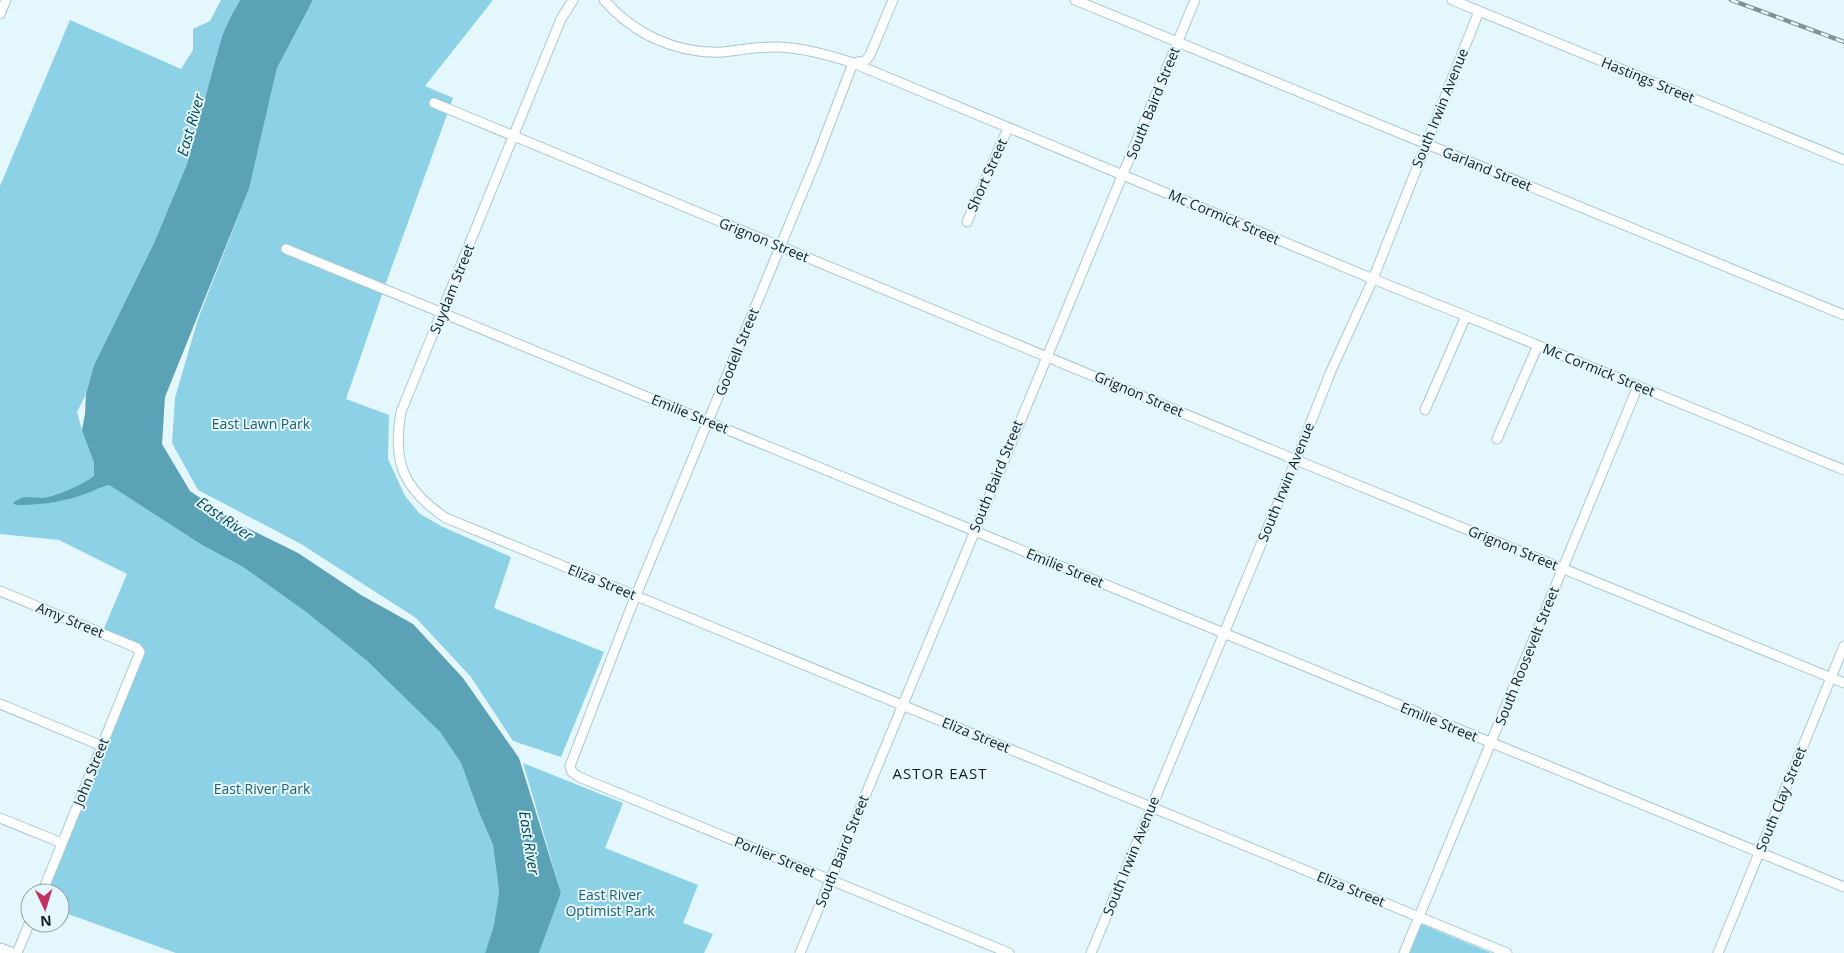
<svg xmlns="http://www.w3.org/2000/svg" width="1844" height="953" font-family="'Open Sans',sans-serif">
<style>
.green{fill:#8cd1e5}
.water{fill:#5ba2b6}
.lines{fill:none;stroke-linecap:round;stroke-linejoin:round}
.minor-casing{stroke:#a8c8d2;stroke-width:11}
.minor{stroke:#fff;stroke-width:9}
.rail-casing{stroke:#819297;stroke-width:4.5}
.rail{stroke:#e3f7fd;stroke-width:2.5;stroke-dasharray:8;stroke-linecap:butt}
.labels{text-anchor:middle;stroke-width:4;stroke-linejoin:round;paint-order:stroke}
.street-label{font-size:14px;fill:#121e22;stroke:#e3f7fd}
.park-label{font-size:14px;fill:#255e6d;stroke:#e3f7fd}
.water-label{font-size:15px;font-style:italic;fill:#034554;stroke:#e3f7fd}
.neighbourhood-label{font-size:15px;letter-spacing:1px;fill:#121e22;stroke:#e3f7fd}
</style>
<rect width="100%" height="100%" fill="#e3f7fd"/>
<path class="green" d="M221 0H240L230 18 222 36 187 164 154 243 94 365 86 394 77 412 82 430 109 485 202 545 243 567 306 612 366 660 440 732 461 763 478 810 493 845 499 891 494 925 485 953H176L60 911V893H42L140 652 102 633 127 574 59 540 0 534V186L70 20 181 69 193 50V29L210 21Z
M313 0H493L425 86 453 98 386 283 346 399 389 415 388 459 405 496 420 514 443 527 511 557 494 608 604 652 561 757 513 741 471 677 416 618 301 544 198 490 172 443 175 398 198 319 249 189 277 68Z
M523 763 623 803 605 848 698 885 683 923 713 934 704 953H539L561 893Z
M1421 924 1491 953H1409Z"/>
<path class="water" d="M240 0H313L277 68 249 189 165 397 162 444 190 491 239 524 298 553 361 595 413 624 463 678 519 758 561 893 539 953H485L494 925 499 891 493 845 478 810 461 763 440 732 366 660 306 612 243 567 202 545 109 485C99 487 90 493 79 496 58 503 37 505 16 505L13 503C24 494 30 498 43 498 55 497 84 484 94 476V462L82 430 85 414 86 394 94 365 154 243 187 164 222 36 230 18Z"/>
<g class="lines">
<defs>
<path id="minor" d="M573 0 561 19 401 412C392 462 403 489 446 518L1507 953
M604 0C634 34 676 54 722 52 741 50 760 46 779 47 805 48 829 55 853 63L1373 279 1466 316 1844 470
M893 0 870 55 865 61 853 63 816 160 632 605 570 766 572 772 579 777 1009 953
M1075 0 1844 315
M1452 0 1844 160
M0 14 6 0
M434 103 1296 460 1844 683
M967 222 1008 128
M286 249 1844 887
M1425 410 1466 316
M1497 439 1538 345
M0 591 137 648 140 652 42 893
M0 704 102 746
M0 818 62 843
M0 948 13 953
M17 953 30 922
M800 953 1195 0
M1091 953 1296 460 1331 371 1373 279 1479 11
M1404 953 1638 386
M1718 953 1844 646"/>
</defs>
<use href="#minor" class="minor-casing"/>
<use href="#minor" class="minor"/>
<defs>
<path id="rail" d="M1731 0 1844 42"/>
</defs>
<use href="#rail" class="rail-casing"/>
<use href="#rail" class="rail"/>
</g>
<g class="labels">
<g class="street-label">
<text transform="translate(1648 80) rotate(22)" y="5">Hastings Street</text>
<text transform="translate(1153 103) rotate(-68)" y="5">South Baird Street</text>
<text transform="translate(1440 108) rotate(-68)" y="5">South Irwin Avenue</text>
<text transform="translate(1487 169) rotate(22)" y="5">Garland Street</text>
<text transform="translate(987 175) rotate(-66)" y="5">Short Street</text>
<text transform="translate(1224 217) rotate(23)" y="5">Mc Cormick Street</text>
<text transform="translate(764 240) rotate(22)" y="5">Grignon Street</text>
<text transform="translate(452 289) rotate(-68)" y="5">Suydam Street</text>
<text transform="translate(737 352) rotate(-68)" y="5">Goodell Street</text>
<text transform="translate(1599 370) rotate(22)" y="5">Mc Cormick Street</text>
<text transform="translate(1139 394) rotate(23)" y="5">Grignon Street</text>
<text transform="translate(690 414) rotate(22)" y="5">Emilie Street</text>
<text transform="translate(996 476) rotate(-68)" y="5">South Baird Street</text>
<text transform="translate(1286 482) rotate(-68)" y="5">South Irwin Avenue</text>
<text transform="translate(1513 548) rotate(22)" y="5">Grignon Street</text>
<text transform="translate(1065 568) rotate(22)" y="5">Emilie Street</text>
<text transform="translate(602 582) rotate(22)" y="5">Eliza Street</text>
<text transform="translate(70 620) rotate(22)" y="5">Amy Street</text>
<text transform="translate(1527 656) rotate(-68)" y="5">South Roosevelt Street</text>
<text transform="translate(1439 722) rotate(22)" y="5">Emilie Street</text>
<text transform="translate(976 735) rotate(22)" y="5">Eliza Street</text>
<text transform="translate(91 772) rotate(-68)" y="5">John Street</text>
<text transform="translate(1781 799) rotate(-68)" y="5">South Clay Street</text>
<text transform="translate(842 851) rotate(-68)" y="5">South Baird Street</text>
<text transform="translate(1131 856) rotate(-68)" y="5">South Irwin Avenue</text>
<text transform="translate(775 857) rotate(22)" y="5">Porlier Street</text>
<text transform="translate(1351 889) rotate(22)" y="5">Eliza Street</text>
</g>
<g class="park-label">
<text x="261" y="429">East Lawn Park</text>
<text x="262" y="794">East River Park</text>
<text x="610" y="900">East River<tspan x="610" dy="16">Optimist Park</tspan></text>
</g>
<g class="water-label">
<text transform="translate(191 125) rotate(-74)" y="5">East River</text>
<text transform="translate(225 519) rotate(35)" y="5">East River</text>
<text transform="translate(529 843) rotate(81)" y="5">East River</text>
</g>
<g class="neighbourhood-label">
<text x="940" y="779">ASTOR EAST</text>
</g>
</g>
<g transform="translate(45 908) rotate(176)"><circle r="24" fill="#e3f7fd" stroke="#8fa0a5"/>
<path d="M0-4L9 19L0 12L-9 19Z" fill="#c2335f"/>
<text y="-8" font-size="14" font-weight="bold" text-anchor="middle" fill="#121e22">N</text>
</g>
</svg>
